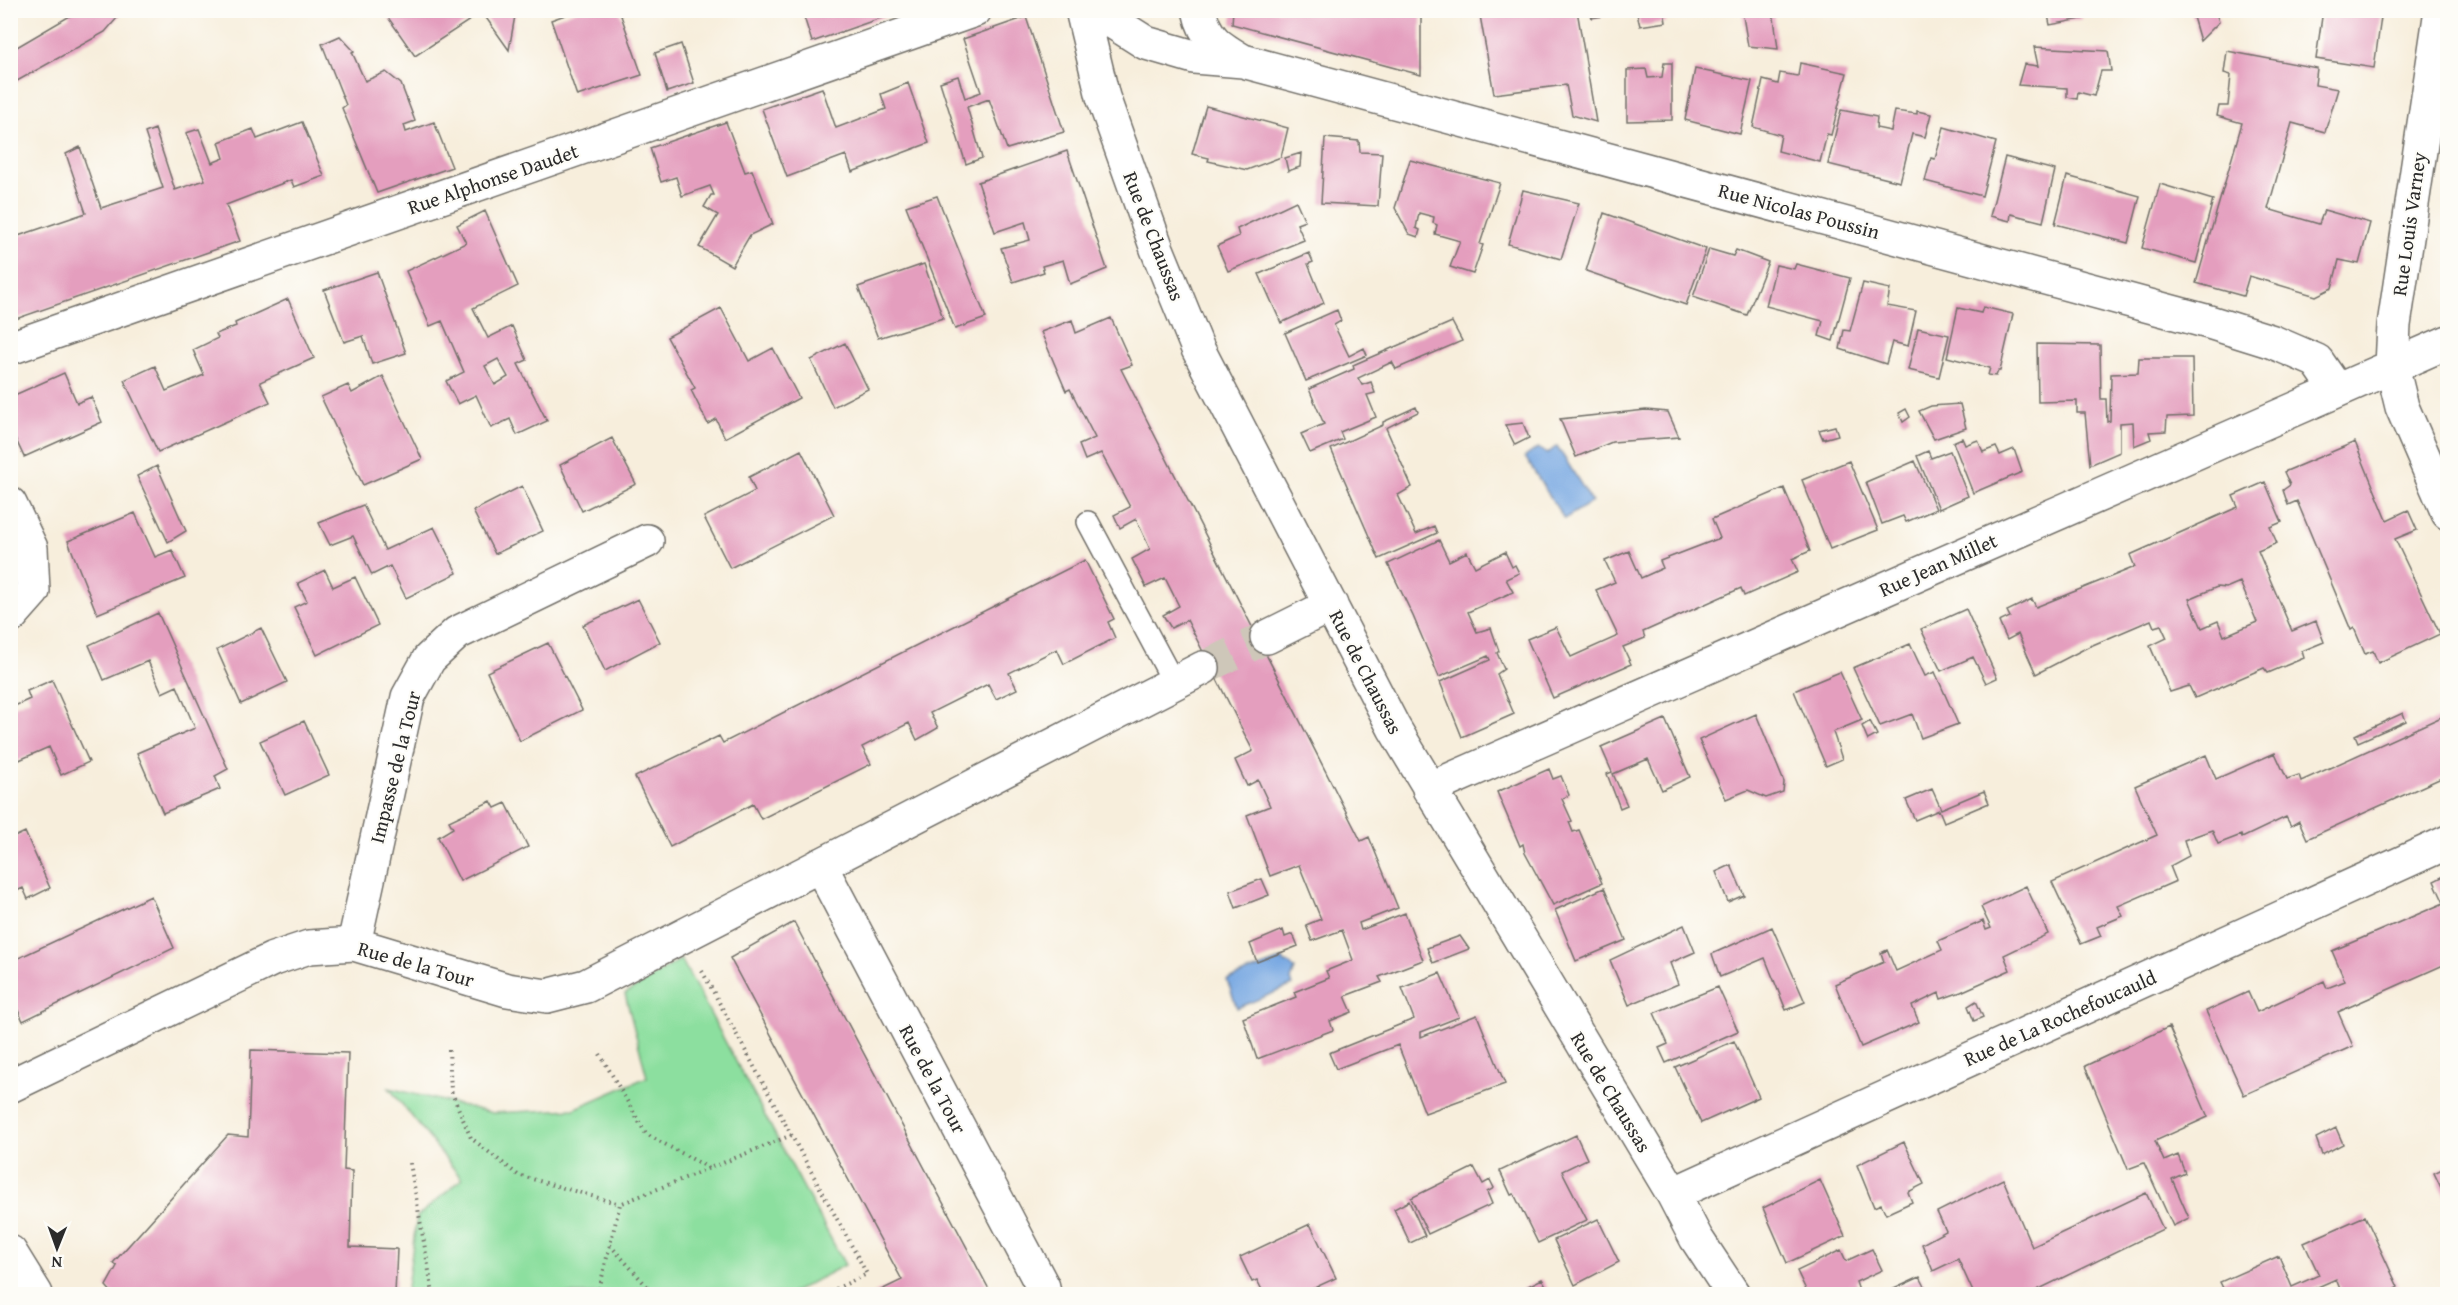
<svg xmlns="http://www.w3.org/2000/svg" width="2458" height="1305" font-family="'Gentium Book Plus',serif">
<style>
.green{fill:#8cdf9f;stroke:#5c8565;stroke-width:1.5}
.water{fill:#78a8e2;stroke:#526a86;stroke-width:1.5}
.building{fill:#e49ebe;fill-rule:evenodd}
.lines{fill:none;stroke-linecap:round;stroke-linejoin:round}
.street-tunnel{stroke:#cec7b9;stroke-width:33;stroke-dasharray:33 16;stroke-linecap:butt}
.lane-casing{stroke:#726f69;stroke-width:24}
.street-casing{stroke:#726f69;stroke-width:36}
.path{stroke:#726f69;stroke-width:4;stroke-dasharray:1.5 4.5;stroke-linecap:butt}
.lane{stroke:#fff;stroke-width:21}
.street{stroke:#fff;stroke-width:33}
.labels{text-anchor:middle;stroke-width:4.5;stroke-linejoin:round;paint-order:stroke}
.street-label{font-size:20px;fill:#2b2b2b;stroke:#fdfcf7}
</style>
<rect width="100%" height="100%" fill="#fdfcf7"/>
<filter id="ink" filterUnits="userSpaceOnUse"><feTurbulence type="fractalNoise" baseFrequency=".0167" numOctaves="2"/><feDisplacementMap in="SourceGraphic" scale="12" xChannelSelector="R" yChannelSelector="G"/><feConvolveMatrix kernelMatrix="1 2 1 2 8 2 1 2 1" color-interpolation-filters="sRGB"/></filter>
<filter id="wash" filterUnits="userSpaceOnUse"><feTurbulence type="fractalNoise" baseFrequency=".008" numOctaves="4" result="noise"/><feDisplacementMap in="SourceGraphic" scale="24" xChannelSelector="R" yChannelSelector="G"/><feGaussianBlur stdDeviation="1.35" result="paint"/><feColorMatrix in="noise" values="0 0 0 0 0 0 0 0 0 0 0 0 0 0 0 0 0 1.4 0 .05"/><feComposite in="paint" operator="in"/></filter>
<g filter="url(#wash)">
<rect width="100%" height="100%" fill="#f7eedc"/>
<path class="green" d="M681 959 845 1265 790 1294H406L417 1217 462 1179 389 1088 493 1113 574 1109 647 1077 625 994Z"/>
<path class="water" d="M1557 446 1592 502 1564 519 1525 457 1538 448 1547 454Z
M1283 959 1285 963 1290 964 1295 969 1291 980 1293 985 1237 1008 1227 980Z"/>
<g id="blocks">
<path class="building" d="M66 10H124L105 32 10 85V39L17 47 70 16Z
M395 10H516L509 50 482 12 415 56 387 16Z
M579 10H619L642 75 577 96 551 20Z
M811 10H901V11L812 42 804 17 812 14Z
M1233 10H1421V75L1232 24Z
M1479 10H1577L1596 122 1572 115 1566 85 1494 94Z
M1590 10H1625V12L1592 18Z
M1636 10H1664L1666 22 1640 26Z
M1742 10H1773L1778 49 1748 46Z
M2047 10H2081L2082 19 2050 25Z
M2191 10H2215L2219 22 2200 41Z
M2323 10H2382L2374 68 2316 59Z
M1026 17 1064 132 1007 149 989 99 967 107 982 158 966 164 940 82 958 76 965 98 981 92 963 39Z
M340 36 354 51 352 52 365 81 386 72 401 84 415 121 404 125 406 132 434 122 452 167 377 193 342 108 346 105 322 44Z
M681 44 694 83 667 92 655 53Z
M2034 47 2108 51 2111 71H2101L2094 96 2078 92 2077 99 2067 97V88L2018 85 2024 64 2038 66Z
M2227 51 2317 68 2315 85 2338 89 2325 132 2292 123 2268 209 2319 224 2324 210 2370 223 2359 264 2339 260 2332 288 2316 296 2249 276 2243 296 2196 283 2242 123 2217 116 2219 106H2228L2231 75 2224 73Z
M1664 63H1672V120L1627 121V70L1646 69 1648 78 1662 77Z
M1800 63 1847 73 1831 135 1827 134 1820 162 1778 151 1781 135 1753 127 1763 80 1778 84 1780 73 1798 76Z
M1695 69 1752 81 1740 134 1685 120Z
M908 83 929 143 852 172 846 155 787 177 762 109 822 88 836 128 886 109 881 94Z
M1206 106 1288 128 1281 157 1247 170 1208 161 1209 158 1192 154Z
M1841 110 1877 117 1876 128 1891 131 1895 111 1917 114V111L1931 114 1925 137 1912 134 1900 182 1828 164Z
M302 122 324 176 294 187 291 180 226 205 240 241 10 321V234L12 238 86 213 66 154 80 147 101 208 163 188 145 133 155 129 175 190 205 180 186 133 199 129 212 163 224 158 219 142 253 129 257 139Z
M726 122 745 172 752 170 773 224 750 235 732 266 699 247 718 215 704 207 711 195H714L710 186 682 196 676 177 661 182 650 148Z
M1944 127 1996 142 1982 196 1925 181 1931 158 1935 159Z
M1325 138 1359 141 1360 152 1382 153 1378 206 1321 203Z
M1067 151 1107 269 1070 284 1063 260 1042 266 1044 272 1013 282 1001 248 1030 240 1025 222 995 232 978 182Z
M1301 153 1300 167 1288 171 1285 158Z
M2005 157 2055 170 2043 222 2011 214 2010 221 1990 216Z
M1410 160 1500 183 1480 244 1483 245 1473 274 1450 267 1460 241 1435 234 1437 225 1433 223 1434 217 1419 213 1416 228 1420 230 1418 237 1409 234 1395 208Z
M2067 176 2140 196 2128 243 2055 224Z
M2160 184 2213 200 2196 263 2142 248Z
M1523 190 1579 203 1561 259 1508 244Z
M937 196 986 318 955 329 906 206Z
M1296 201 1305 221 1297 224 1304 240 1228 271 1217 246 1239 236 1237 229Z
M485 211 518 286 473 308 488 338 512 326 527 360 518 364 547 421 517 435 510 419 491 428 476 395 458 404 446 381 464 372 442 321 430 326 406 271 466 243 457 225ZM498 359 508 377 495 385 485 366Z
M1604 213 1706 249 1686 305 1586 271Z
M1709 249 1733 256 1736 250 1768 262 1747 315 1693 297Z
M1309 253 1313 262 1308 264 1324 303 1281 323 1259 274Z
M924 264 943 318 878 338 858 287Z
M1796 264 1850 278 1833 341 1819 336 1823 321 1766 306 1776 265 1794 269Z
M377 272 406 353 372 364 363 336 344 342 324 290Z
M1863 283 1890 289 1887 306 1916 311 1908 346 1892 342 1886 364 1840 349 1844 330 1850 331Z
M288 299 314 358 260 382 270 402 158 452 124 380 155 366 166 391 204 375 193 350 218 338 216 334 236 326 235 323Z
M1983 307 2013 314 2000 371H1998L1996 376 1988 375 1990 368 1947 357 1958 308 1981 313Z
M721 308 749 361 773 348 799 398 725 438 716 419 708 424 691 390 695 388 667 337Z
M1337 310 1341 321 1334 325 1349 356 1364 348 1367 355 1306 381 1285 333Z
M1111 318 1132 365 1121 369 1361 841 1369 837 1398 908 1359 923 1361 930 1405 913 1423 960 1379 977 1382 982 1345 996 1352 1012 1330 1021 1333 1030 1257 1059 1243 1018 1296 997 1294 992 1329 978 1326 971 1353 960 1342 930 1312 941 1306 925 1321 919 1299 865 1270 876 1247 815 1270 806 1258 780 1247 786 1235 760 1253 751 1187 620 1171 628 1163 615 1179 606 1165 578 1146 587 1132 559 1150 549 1136 519 1120 528 1114 515 1130 507 1101 453 1085 460 1079 445 1095 438 1070 389 1066 391 1041 332 1072 320 1076 333Z
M1452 322 1462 341 1396 369 1392 362 1358 378 1362 385 1371 382 1375 393 1367 395 1376 417 1340 432 1343 439 1310 453 1301 434 1324 424 1309 389 1354 369 1353 365Z
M1918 328 1949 335 1939 377 1908 370Z
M845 343 868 389 833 407 811 360Z
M2037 344 2100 345 2101 399H2106L2107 422 2110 421 2111 374 2138 373 2139 358H2192L2193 416 2167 417 2166 431 2149 432 2151 439 2134 446 2133 422 2120 423V452L2090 465 2085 413H2077V401L2038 402Z
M64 373 77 403 91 397 102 422 24 457 10 427V397Z
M383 376 422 459 363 485 321 397 348 385 352 393Z
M1960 404 1966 428 1934 439 1919 411 1931 406Z
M1416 407 1418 412 1386 428 1412 487 1398 495 1416 534 1434 526 1437 533 1379 559 1331 449 1383 425V422Z
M1906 409 1910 417 1903 422 1899 413Z
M1646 410 1668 412 1679 437 1612 442 1576 457 1560 419Z
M1523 423 1529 438 1515 445 1505 425Z
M1835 426 1838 435 1823 439 1819 430Z
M612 438 636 484 582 511 560 465Z
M1962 438 1965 445 1978 440 1983 452 1996 447 2000 455 2014 449 2022 472 1973 493 1953 442Z
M2355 442 2387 520 2408 510 2417 530 2395 539 2440 634 2378 663 2373 651 2365 654 2354 628 2351 630 2297 501 2288 505 2283 490 2290 485 2284 472Z
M801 450 834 515 730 568 704 517 755 491 749 477Z
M1928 451 1931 458 1950 451 1968 496 1939 509 1917 456Z
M1849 461 1878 530 1830 549 1802 480Z
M1915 461 1936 509 1906 522 1903 516 1882 524 1866 482Z
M157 466 186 531 168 542 137 476Z
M2265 482 2282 522 2270 527 2277 543 2258 551 2292 631 2316 621 2324 642 2302 651 2304 658 2268 673 2264 668 2195 698 2189 686 2170 692 2150 646 2167 638 2161 625 2154 627 2151 620 2088 647 2036 674 2018 634 2007 640 1999 622 2010 617 2007 611 2032 599 2036 607 2135 567 2130 555 2238 507 2233 496ZM2240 582 2257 622 2224 636 2218 621 2202 628 2189 599 2217 587 2226 588Z
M522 486 543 531 495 554 473 511Z
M1784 488 1810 551 1792 559 1798 572 1744 596 1741 588 1643 632 1645 638 1623 647 1631 664 1553 698 1527 639 1556 627 1571 657 1618 636 1596 590 1615 582 1605 561 1629 551 1641 578 1663 568 1660 561 1720 538 1712 519Z
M363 505 385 550 434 527 457 573 406 598 390 566 372 575 353 536 330 545 319 523Z
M135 513 155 557 172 550 185 578 97 614 68 541Z
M1439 540 1449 561 1467 552 1475 567 1505 552 1512 567 1515 565 1519 573 1506 579 1513 592 1468 612 1477 632 1491 628 1499 651 1497 653 1504 669 1497 674 1514 714 1462 737 1440 682 1490 660 1488 656 1439 677 1413 616 1388 564Z
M1085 560 1114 619 1108 622 1115 638 1064 664 1057 649 1009 673 1017 689 996 699 988 684 930 713 938 728 917 740 909 723 862 747 871 764 761 819 753 804 670 847 635 777 719 736 723 743Z
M325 570 333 587 355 577 378 625 317 655 294 607 307 601 298 583Z
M638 599 660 642 605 671 583 625Z
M1966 609 1997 678 1986 683 1973 657 1941 671 1921 629Z
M158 613 228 769 215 776 220 789 163 813 137 753 195 728 177 686 162 693 148 661 104 680 89 645Z
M261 628 287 682 241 704 217 650Z
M548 643 582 710 520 741 487 672Z
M1910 644 1925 676 1935 672 1958 724 1921 738 1912 714 1880 726 1853 668Z
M1840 672 1862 720 1833 732 1842 759 1826 766 1794 691Z
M52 680 89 762 61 775 49 747 10 764V708L30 699 27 691Z
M2403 713 2406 721 2358 742 2355 735Z
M1756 714 1784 782 1783 792 1766 798 1748 790 1726 799 1699 740Z
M2448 714V775L2307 839 2299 821 2291 826 2286 817 2242 838 2241 835 2218 844 2212 830 2184 840 2189 856 2170 866 2176 881 2118 906 2123 916 2097 927 2101 936 2081 944 2052 882 2157 835 2135 786 2206 755 2216 779 2275 753 2287 779 2299 775 2301 781Z
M1665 719 1690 777 1662 790 1648 759 1613 774 1627 805 1620 808 1607 774 1612 772 1601 747Z
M304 721 329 775 285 795 260 741Z
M1870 721 1877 735 1868 740 1862 726Z
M1549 769 1553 779 1561 776 1569 795 1562 799 1572 821 1569 822 1573 832 1579 830 1602 883 1553 905 1525 853 1523 844 1520 846 1497 792Z
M1932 789 1941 809 1984 791 1989 803 1944 822 1939 810 1915 820 1906 800Z
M491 801 495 808 506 803 528 847 460 881 438 837 453 828 449 821Z
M25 832 50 888 28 899 23 888 10 894V839Z
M1731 865 1744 895 1728 902 1716 872Z
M2448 874V963L2338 1012 2353 1046 2244 1095 2206 1011 2248 992 2257 1012 2324 981 2327 988 2345 981 2332 951 2444 903 2434 881Z
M1262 879 1269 895 1236 908 1230 891Z
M2026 886 2048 934 2004 955 2010 970 1961 992 1941 999 1939 993 1912 1006 1919 1022 1861 1047 1835 984 1884 962 1881 953 1887 950 1896 971 1942 950 1938 941 1983 921 1986 930 1991 928 1981 907Z
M1604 888 1626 940 1576 961 1555 910Z
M151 896 174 948 23 1021 10 993V962Z
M794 922 991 1293 988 1294H873L902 1280 730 958Z
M1684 925 1695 952 1670 963 1678 984 1629 1005 1610 960Z
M1772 927 1805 1002 1786 1010 1765 958 1720 977 1712 954Z
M1283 930 1285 937 1293 934 1298 946 1257 962 1250 944Z
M1460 936 1469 949 1433 963 1427 948Z
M1440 973 1459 1017 1421 1032V1037L1477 1015 1505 1084 1425 1113 1398 1045 1336 1069 1329 1053 1414 1019 1402 988Z
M1718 987 1738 1031 1666 1063 1659 1048 1668 1044 1654 1013Z
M1976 1001 1983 1017 1974 1021 1968 1006Z
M2169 1027 2208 1117 2155 1141 2164 1161 2178 1155 2185 1173 2172 1179 2189 1218 2173 1226 2144 1163 2128 1169 2085 1066Z
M1734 1041 1759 1097 1701 1123 1675 1067Z
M251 1050 348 1053 344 1170 352 1171 350 1247 397 1249 395 1294H113L106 1286 117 1266 113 1263 228 1135 248 1137Z
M2336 1128 2343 1144 2322 1155 2316 1138Z
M1576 1135 1587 1159 1562 1171 1587 1220 1538 1243 1514 1194 1511 1195 1500 1171Z
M1904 1142 1924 1184 1908 1192 1912 1202 1886 1214 1881 1204 1874 1207 1857 1165Z
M2448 1166V1202L2434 1173Z
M1474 1167 1483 1184 1490 1180 1494 1188 1487 1192 1492 1204 1428 1234 1411 1198Z
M2003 1179 2032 1247 2146 1193 2163 1229 2029 1294H1974L1958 1259 1933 1271 1922 1244 1946 1231 1937 1212Z
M1820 1180 1845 1236 1787 1263 1763 1208Z
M1409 1201 1425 1236 1410 1243 1394 1209Z
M2365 1216 2398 1287 2395 1289 2397 1294H2342L2336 1279 2302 1294H2226L2220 1282 2279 1256 2292 1287 2319 1275 2304 1243Z
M1598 1219 1619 1262 1575 1285 1554 1240Z
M1310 1224 1336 1278 1301 1294H1264L1257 1280 1252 1282 1240 1257Z
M1872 1249 1882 1270 1856 1282 1860 1294H1808L1797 1271 1841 1250 1846 1261Z
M1920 1277 1929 1294H1883Z
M1542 1279 1551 1294H1522L1520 1290Z"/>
</g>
</g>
<g filter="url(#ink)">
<use href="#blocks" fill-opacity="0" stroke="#726f69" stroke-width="1.5"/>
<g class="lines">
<path class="street-tunnel" d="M1203 668 1267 637"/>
<defs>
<path id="lane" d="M1088 522 1174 683"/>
<path id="street" d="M1082 10 1103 97 1157 249 1198 349 1394 728 1673 1194 1696 1238 1733 1294
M1094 10 1146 43 1194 57 1243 61 2209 322 2273 342 2317 361 2337 390
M1199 10C1205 39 1219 47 1243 61
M2441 10 2394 325 2392 366 2402 407 2448 513
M10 348 975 10
M10 504 31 548 33 591 10 617
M1267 637 1331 605
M1429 789 2448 342
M820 865 1043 1287 1044 1294
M354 944 408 697 429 659 457 633 647 541
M10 1086 273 959 309 947 354 944 507 990 547 996 586 986 1203 668
M1673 1194 2448 842
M10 1252 36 1294"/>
</defs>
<use href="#lane" class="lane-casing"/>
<use href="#street" class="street-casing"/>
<path class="path" d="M702 971 867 1274 825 1294
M449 1050 451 1091 471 1138 518 1175 620 1204
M600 1054 646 1134 709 1168
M410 1163 433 1294
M610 1245 654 1294
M598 1294 620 1204 792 1135"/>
<use href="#lane" class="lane"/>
<use href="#street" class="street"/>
</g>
</g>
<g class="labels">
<g class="street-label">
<text transform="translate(493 179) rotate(-19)" y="7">Rue Alphonse Daudet</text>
<text transform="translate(1799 211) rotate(15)" y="7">Rue Nicolas Poussin</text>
<text transform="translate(2409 224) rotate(-82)" y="7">Rue Louis Varney</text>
<text transform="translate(1154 236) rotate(69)" y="7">Rue de Chaussas</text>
<text transform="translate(1938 565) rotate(-24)" y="7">Rue Jean Millet</text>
<text transform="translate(1366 672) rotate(63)" y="7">Rue de Chaussas</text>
<text transform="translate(395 767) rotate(-76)" y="7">Impasse de la Tour</text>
<text transform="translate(416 964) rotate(16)" y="7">Rue de la Tour</text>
<text transform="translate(2060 1018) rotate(-24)" y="7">Rue de La Rochefoucauld</text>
<text transform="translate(933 1079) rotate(62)" y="7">Rue de la Tour</text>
<text transform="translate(1611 1092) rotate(59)" y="7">Rue de Chaussas</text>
</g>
</g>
<rect width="2458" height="1305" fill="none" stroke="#fdfcf7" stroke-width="36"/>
<g transform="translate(57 1248) rotate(181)" stroke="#fdfcf7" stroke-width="4.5" paint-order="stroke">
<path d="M0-4.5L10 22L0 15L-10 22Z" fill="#2b2b2b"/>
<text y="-9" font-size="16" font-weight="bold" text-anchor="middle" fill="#2b2b2b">N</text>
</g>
</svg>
